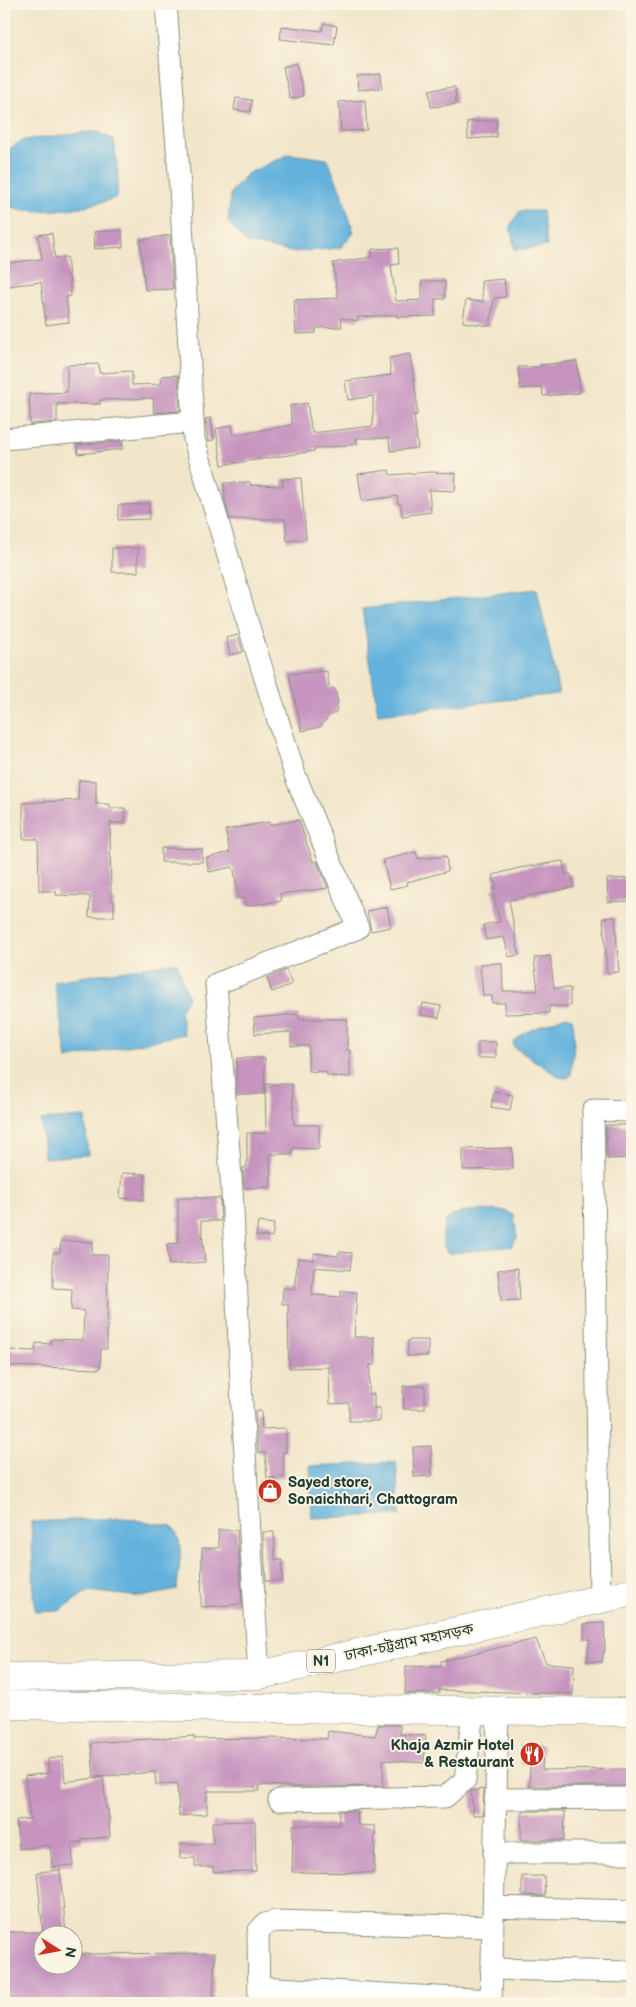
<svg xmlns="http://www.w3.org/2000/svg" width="636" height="2007" font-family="'Balsamiq Sans','Noto Sans Bengali',sans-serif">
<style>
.water{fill:#63b2dd;stroke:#417888}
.building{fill:#c694bf}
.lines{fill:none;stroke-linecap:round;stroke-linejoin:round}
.minor-casing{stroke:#88927f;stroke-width:23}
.highway-casing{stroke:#88927f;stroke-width:29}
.minor{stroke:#fff;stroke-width:21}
.highway{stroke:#fff;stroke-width:28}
.labels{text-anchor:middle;stroke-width:4;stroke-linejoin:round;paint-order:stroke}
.shield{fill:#fcf5e5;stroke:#617469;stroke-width:1}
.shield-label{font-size:14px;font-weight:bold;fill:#1f3d34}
.poi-label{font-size:15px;font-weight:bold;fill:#1f3d34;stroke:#fcf5e5;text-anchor:start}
.street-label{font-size:15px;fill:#1f3d34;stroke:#fcf5e5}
</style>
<rect width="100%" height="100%" fill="#fcf5e5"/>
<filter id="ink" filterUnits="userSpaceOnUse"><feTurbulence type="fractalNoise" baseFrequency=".02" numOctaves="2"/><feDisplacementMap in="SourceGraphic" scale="10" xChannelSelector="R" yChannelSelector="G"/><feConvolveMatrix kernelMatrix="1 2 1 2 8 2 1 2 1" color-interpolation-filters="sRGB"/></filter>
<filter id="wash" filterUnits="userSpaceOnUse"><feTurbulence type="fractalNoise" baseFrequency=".0096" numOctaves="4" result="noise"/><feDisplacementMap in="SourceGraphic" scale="20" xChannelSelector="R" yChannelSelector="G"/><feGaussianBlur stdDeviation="1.12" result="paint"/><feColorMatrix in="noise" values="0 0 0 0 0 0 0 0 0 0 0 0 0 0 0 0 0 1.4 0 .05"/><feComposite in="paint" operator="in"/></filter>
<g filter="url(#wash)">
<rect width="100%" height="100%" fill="#f2e6ca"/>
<path class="water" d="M97 131 114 140 118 174 117 197C95 207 31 217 10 206L9 149 24 140Z
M289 154 327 159 341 191 354 233 340 248 292 252 247 243 228 222 231 192 247 174Z
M520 211H542L547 246 515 250 510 226Z
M537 589 559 694 378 714 362 609Z
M177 962 188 998 180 1010 184 1034 67 1059 54 981Z
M566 1016 572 1018C577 1035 572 1058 571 1075L567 1078 559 1077 514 1047 513 1042 526 1032Z
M85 1117 88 1155 44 1158 41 1120Z
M506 1211 514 1215 517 1238 512 1246 453 1253H448C443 1247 442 1241 443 1234 444 1229 444 1223 448 1219 461 1207 490 1211 506 1211Z
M396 1462 400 1515 312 1518 310 1466Z
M124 1518 172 1526C186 1542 178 1569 177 1590L141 1597 88 1591 59 1611 35 1612 31 1522Z"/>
<g id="blocks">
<path class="building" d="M324 23 337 26 334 45 280 39 282 26 322 31Z
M296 63 304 96 290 99 283 67Z
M381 74 382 88 358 90 357 76Z
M455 87 456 104 431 107 429 90Z
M236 98 252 100 250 112 234 110Z
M365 100 367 130 341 131 339 102Z
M496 120 497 137 468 139 467 122Z
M122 230 123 247 95 249 94 232Z
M52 233 55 258 67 257 71 296 66 297 69 322 46 325 41 282 8 286 6 263 42 259 38 235Z
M170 235 173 289 145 290 140 240Z
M398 248 399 264 391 265 396 301 422 300V281H445V299H435V316L397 317V315L358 317V321L341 318 342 327 316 328V333L296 334 294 300 338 298 333 263 372 257V249Z
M504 279 506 297 494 298 490 326 463 322 466 300 483 302 481 281Z
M410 354 417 402V415H414L418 448 390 451 389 438H356L357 444 314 449 315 451 222 465 216 429 232 425 234 435 292 425 290 406 307 403 312 433 373 426V396L348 400 345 381 391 375 389 358Z
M577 361 580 393 543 396 542 387 520 389 518 367H540V365Z
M99 364V373L132 371V385L161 384 162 376 178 375 180 411 154 413 153 398 100 400V404H57V422L30 424 29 394 67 392V365Z
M211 418 214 440 208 441 205 419Z
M122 441 123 449 78 454 77 445Z
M389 470 390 475 431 472 456 473 455 491 429 490 431 512 402 516 401 504H398L397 496 362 501 358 474Z
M301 478 306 539 287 541 285 519H230L225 502 224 483 250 482V485L283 486 282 479Z
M149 504V519L118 520V505Z
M112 548H138V572H112Z
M238 635 243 652 230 655 226 638Z
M327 671 329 687 335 689 338 702 336 712 328 717 320 727 302 731 289 674Z
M79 780 96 781V804H110V808H125V823H110L111 901H114V917H89L90 896 56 895V891H39L38 839H23V803L78 800Z
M299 820 313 862 317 861 328 888 280 894 281 901 246 906 245 898 239 899 234 870 232 867 209 872 206 858 230 852 225 830 269 822V825Z
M161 848 202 849V862H161Z
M416 852 418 859 446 856 448 871 407 882 408 885 390 889 383 860Z
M563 861 565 875 571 874 574 887 509 900 519 955 509 957 504 937 486 940 483 925 500 922 492 889 496 888 493 875 519 868Z
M632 878V901L608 902 607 879Z
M387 907 391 927 371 931 367 911Z
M615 917 619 972 607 973 603 918Z
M550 956 554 988H570V1006H549V1013L505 1014V1003H492V996H483L480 964 502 963 503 991H538L534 958Z
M286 970 292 984 272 992 267 978Z
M423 1003 441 1006 439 1018 421 1015Z
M299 1014V1019H347V1050H350V1077L327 1076V1072L308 1071 309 1046H291V1032L255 1034 254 1018Z
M478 1042H496V1058H478Z
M237 1058H265L264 1094H237Z
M265 1084H292L294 1125H319V1149L293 1148V1154H270L271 1187 244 1188 243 1168 247 1167V1133H266Z
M494 1092 513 1095 510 1110 491 1107Z
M606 1125H632V1158L607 1159Z
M512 1148 513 1169 463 1170V1149Z
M122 1173 145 1174 144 1200 120 1198Z
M178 1198H220L221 1221H201L205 1262 169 1265 167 1244 178 1243Z
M258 1222 274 1224 272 1237 256 1236Z
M61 1241 93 1242 92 1255H108L107 1349H101L100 1369 5 1366 6 1350 35 1351 36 1343 51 1344V1339L83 1340 84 1311 71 1310 72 1289 53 1288V1253H60Z
M339 1252 352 1253 350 1270 314 1267 312 1295 341 1297V1291L357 1292 354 1337H374L375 1365H370L369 1394H374V1408H380V1421H349V1403L330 1404 329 1367 289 1368 288 1304H282L283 1288 294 1289 298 1258 314 1260V1253L338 1256Z
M518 1268 520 1300 501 1301 498 1270Z
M408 1340H428V1356H407Z
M403 1386H425V1409H404Z
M255 1411H261L262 1429 286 1428V1452H283L284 1477 267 1478 265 1453H258Z
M431 1446 432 1476 414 1477 413 1447Z
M276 1480 277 1502H263V1481Z
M218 1530H237L242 1604 201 1607 202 1548H219Z
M263 1532H274L275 1560H282V1581H266Z
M604 1623 605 1651H604L602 1662 587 1661 590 1639H584V1624Z
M536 1639 546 1663 574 1665 573 1694 439 1690 440 1693 405 1694 406 1666 441 1667V1661Z
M378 1725H400V1734L426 1736 424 1763 383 1760V1786L287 1787V1786L259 1785V1791H207V1814L179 1816 177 1783 156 1785 155 1772 94 1777 91 1743 194 1736V1739L266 1738 327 1739 328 1731 375 1736Z
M522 1745 543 1746 542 1770 632 1769V1786H529L530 1765 522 1764Z
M63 1757 65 1782 103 1777 106 1809H108L110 1837 82 1839V1842L72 1843 73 1865 52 1867 50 1845 19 1849 16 1820 30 1819 25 1776 49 1773 48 1759Z
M484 1789 483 1815H473L471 1791Z
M339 1811H357L358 1825 375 1826 374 1873 292 1872 293 1825H339Z
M522 1811H565L564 1840H521Z
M255 1821 256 1871 213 1872V1867H195V1858H180V1844H213L212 1822Z
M60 1870 66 1934H43L37 1872Z
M522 1876H544L545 1896 522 1895Z
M4 1932H42V1964H72V1954L215 1953 213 2003H4Z"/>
</g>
</g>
<g filter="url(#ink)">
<use href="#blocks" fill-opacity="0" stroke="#88927f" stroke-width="1"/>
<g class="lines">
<defs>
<path id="minor" d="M166 4 180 187 194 439 244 611 295 775 358 928 216 984 232 1190 242 1406 259 1675
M4 439 193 422
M600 1599 593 1110 632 1111
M495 1799 632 1798
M279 1800 445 1797 465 1780 473 1710
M494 1853H632
M493 1907 632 1911
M491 1969 632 1972
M259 1987 491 2000
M259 2003 258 1932 265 1924 276 1921 492 1927
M491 2003 498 1710"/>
<path id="highway" d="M4 1677 259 1675 632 1592
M4 1705 632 1712"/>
</defs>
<use href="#minor" class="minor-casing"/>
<use href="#highway" class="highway-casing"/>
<use href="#minor" class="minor"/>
<use href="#highway" class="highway"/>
</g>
</g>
<defs>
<symbol id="shop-disc" viewBox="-11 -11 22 22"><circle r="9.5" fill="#c8321e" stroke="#fcf5e5"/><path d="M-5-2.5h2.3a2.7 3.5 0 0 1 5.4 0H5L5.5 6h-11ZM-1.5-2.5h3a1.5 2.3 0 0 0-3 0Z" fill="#fff"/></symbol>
<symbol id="restaurant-disc" viewBox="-11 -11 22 22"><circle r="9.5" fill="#c8321e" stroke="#fcf5e5"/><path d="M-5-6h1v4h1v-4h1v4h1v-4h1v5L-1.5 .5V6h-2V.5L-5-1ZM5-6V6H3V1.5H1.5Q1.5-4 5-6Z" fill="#fff"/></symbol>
</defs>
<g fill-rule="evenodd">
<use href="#shop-disc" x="256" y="1477" width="28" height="28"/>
<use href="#restaurant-disc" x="518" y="1740" width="28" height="28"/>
</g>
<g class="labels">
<rect class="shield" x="307" y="1649.5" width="28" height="23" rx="4"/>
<g class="shield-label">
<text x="321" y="1666">N1</text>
</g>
<g class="poi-label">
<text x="288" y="1487">Sayed store,<tspan x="288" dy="17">Sonaichhari, Chattogram</tspan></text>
<text x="514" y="1750" text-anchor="end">Khaja Azmir Hotel<tspan x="514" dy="17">&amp; Restaurant</tspan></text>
</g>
<g class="street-label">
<text transform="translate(409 1642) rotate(-12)" y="5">ঢাকা-চট্টগ্রাম মহাসড়ক</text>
</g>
</g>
<rect width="636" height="2007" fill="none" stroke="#fcf5e5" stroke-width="20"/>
<g transform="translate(58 1950) rotate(101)"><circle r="24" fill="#fcf5e5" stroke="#a4ab9e"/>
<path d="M0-4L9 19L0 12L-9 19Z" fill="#c8321e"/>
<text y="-8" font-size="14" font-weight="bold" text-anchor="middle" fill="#1f3d34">N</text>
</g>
</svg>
